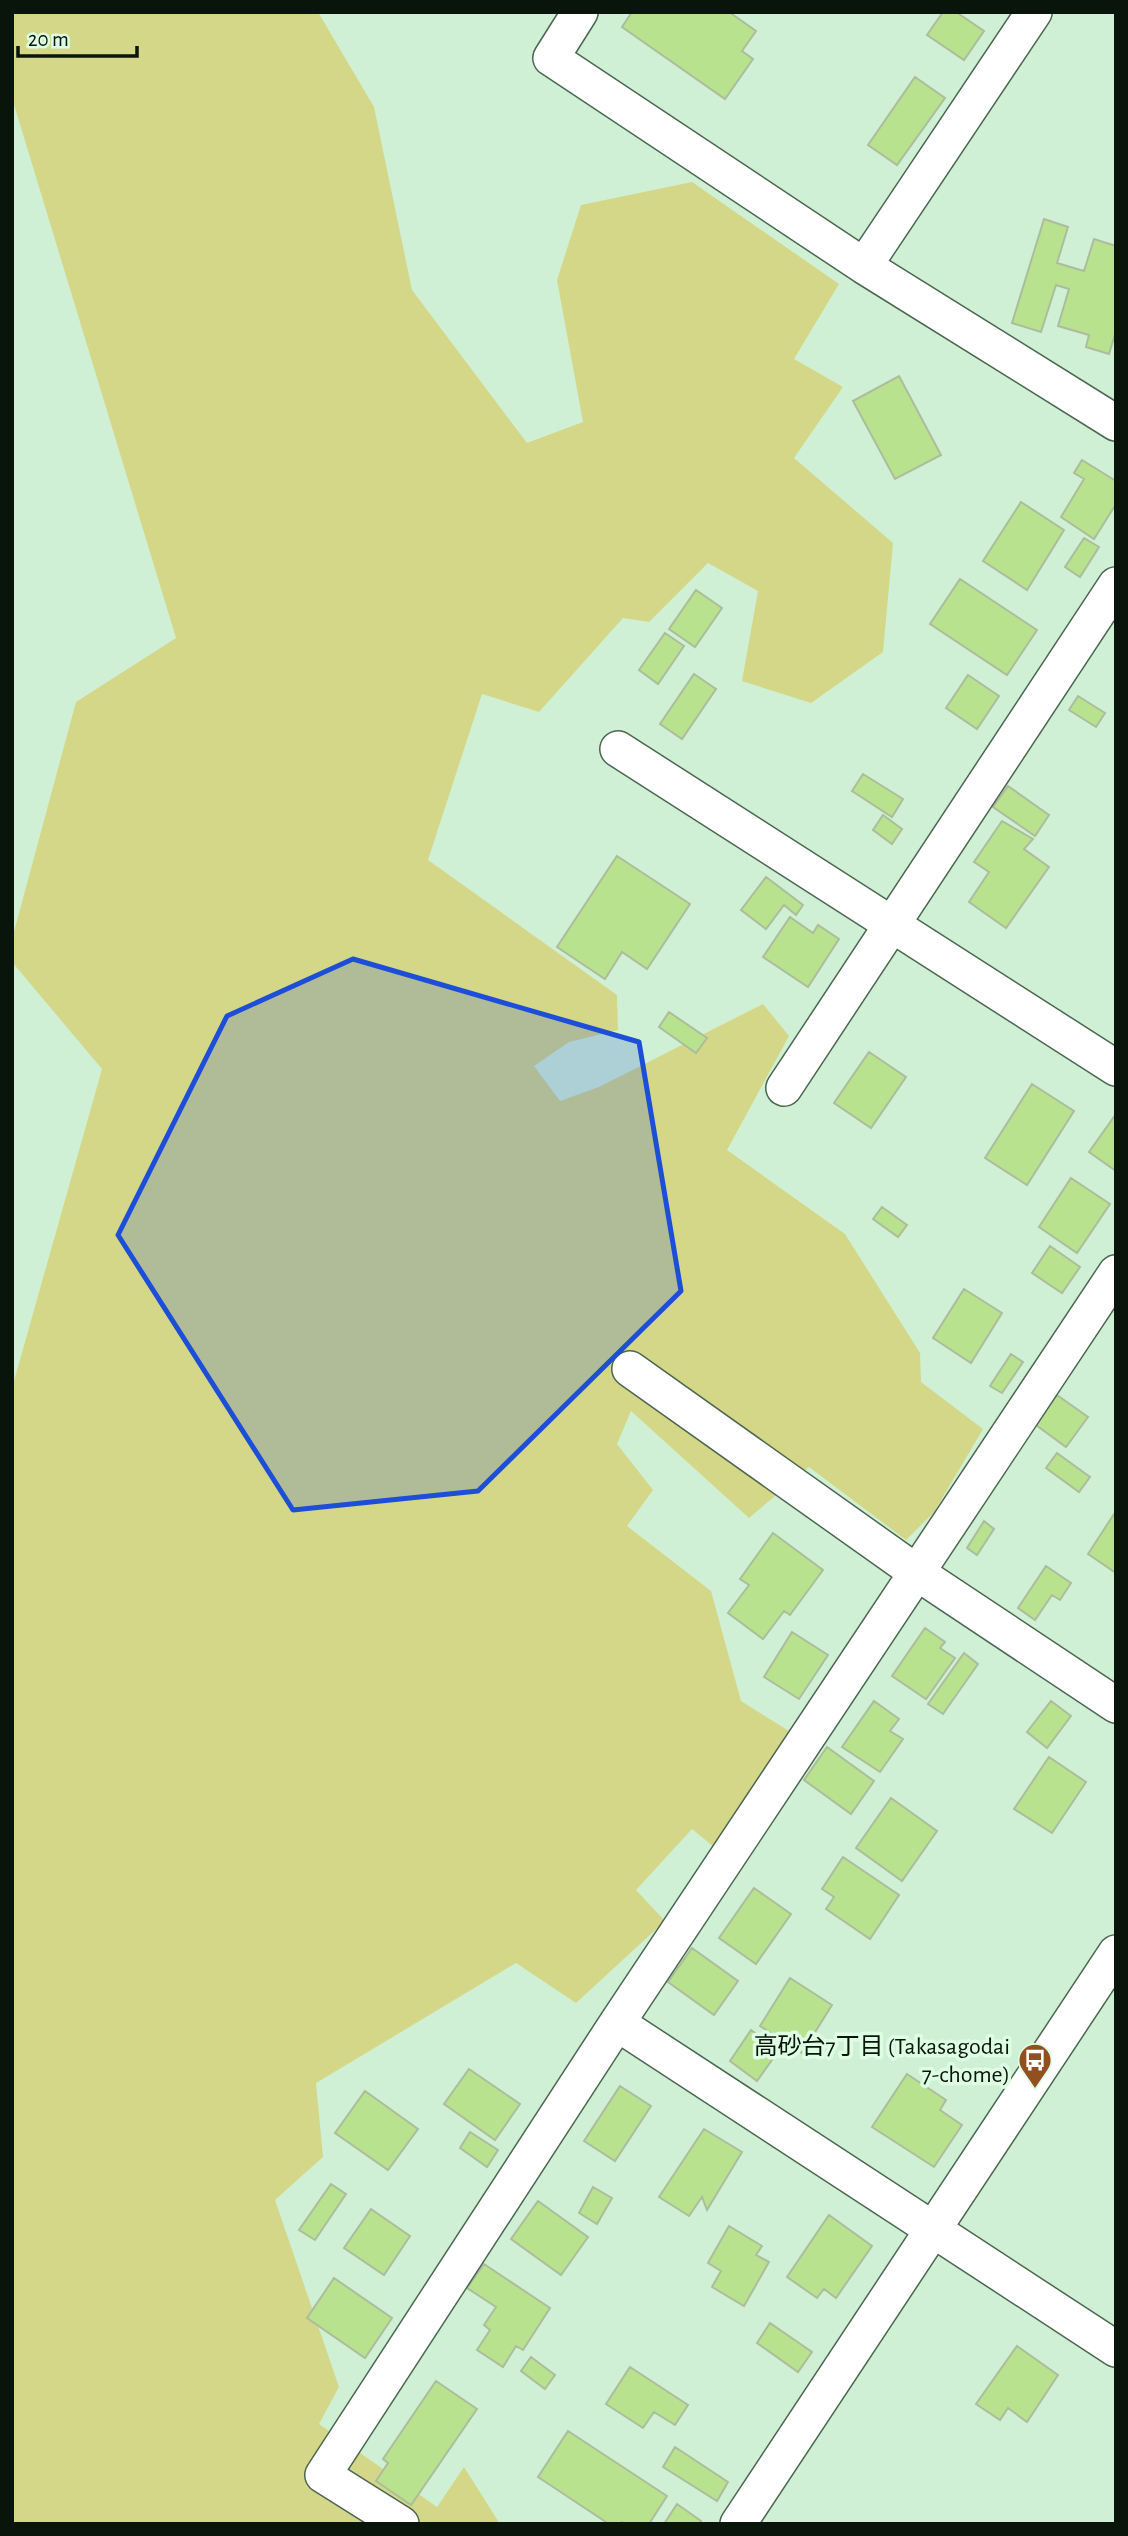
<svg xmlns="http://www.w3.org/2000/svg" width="1128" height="2536" font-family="'Alegreya Sans','Noto Sans JP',sans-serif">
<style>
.green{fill:#d4d788}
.building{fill:#b9e28f;stroke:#acbd9c;stroke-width:2}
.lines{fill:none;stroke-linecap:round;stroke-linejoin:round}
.minor-casing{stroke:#4b6750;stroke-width:38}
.minor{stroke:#fff;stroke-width:35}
.marked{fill:#1d4ed8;fill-opacity:0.2;stroke:#1d4ed8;stroke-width:5;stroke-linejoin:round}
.labels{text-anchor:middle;stroke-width:7;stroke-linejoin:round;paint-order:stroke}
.poi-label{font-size:24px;fill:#09140b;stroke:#ddfee2;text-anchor:end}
</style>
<rect width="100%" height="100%" fill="#d0f0d5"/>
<path class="green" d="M12 12H318L374 107 412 290 527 443 583 422 557 280 581 205 692 182 839 284 794 359 843 387 794 458 893 543 883 652 811 703 742 681 758 591 708 563 649 622 623 618 539 712 482 694 428 860 617 995 618 1030 569 1042 534 1066 560 1101 599 1087 763 1004 789 1036 727 1150 845 1234 920 1353 921 1382 983 1429 934 1512 906 1540 809 1467 749 1518 631 1411 617 1444 653 1490 627 1526 711 1591 741 1701 789 1731 714 1847 692 1829 636 1890 665 1921 576 2003 516 1963 316 2083 323 2157 275 2200 339 2387 319 2424 437 2507 464 2467 500 2524H12V1388L102 1069 12 962V939L76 702 176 638 12 98Z"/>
<path class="building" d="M632 12H729L756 31 742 51 753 59 725 99 622 27Z
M943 12H956L984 31 964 60 927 35Z
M915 77 945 98 897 165 868 145Z
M1044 219 1068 227 1057 263 1084 271 1094 239 1116 246V331L1109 354 1086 347 1089 335 1058 326 1069 289 1056 285 1041 332 1012 323Z
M899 376 941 455 895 479 853 401Z
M1082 460 1116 481V504L1094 539 1061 517 1084 479 1074 473Z
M1021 502 1064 530 1027 590 983 561Z
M1084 538 1099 547 1080 577 1065 567Z
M960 579 1037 630 1007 675 930 624Z
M696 590 722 608 695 647 669 629Z
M665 633 684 646 658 684 639 670Z
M694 674 716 689 682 739 660 724Z
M968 675 999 696 977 729 946 708Z
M1078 696 1105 713 1096 727 1069 710Z
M863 774 903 799 892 817 852 791Z
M1008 786 1049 815 1035 836 993 807Z
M883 815 902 829 892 844 873 830Z
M1002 821 1033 839 1024 849 1049 867 1006 928 969 902 989 872 974 862Z
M617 856 690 904 647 969 622 952 605 979 557 947Z
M766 877 803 905 796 915 784 905 766 929 741 910Z
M790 917 813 933 818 925 839 939 808 987 763 957Z
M669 1012 707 1038 696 1053 659 1027Z
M869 1052 906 1077 871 1128 834 1103Z
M1032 1084 1074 1111 1027 1185 985 1158Z
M1116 1114V1171L1089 1152Z
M1071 1178 1110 1204 1077 1253 1039 1227Z
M882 1207 907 1225 898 1237 873 1219Z
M1050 1246 1080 1267 1062 1293 1032 1273Z
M964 1289 1002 1313 971 1363 933 1338Z
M1011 1354 1023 1362 1002 1393 990 1386Z
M1057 1395 1088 1417 1066 1447 1036 1425Z
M1057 1453 1090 1477 1079 1492 1046 1468Z
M1116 1511V1573L1088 1554Z
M984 1521 994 1529 977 1555 967 1548Z
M773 1533 823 1570 790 1615 784 1611 763 1639 728 1613 749 1585 740 1579Z
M1046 1566 1071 1583 1060 1600 1052 1595 1035 1620 1018 1608Z
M925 1628 945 1642 940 1648 955 1658 926 1699 892 1676Z
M792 1632 828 1655 799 1699 764 1677Z
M964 1653 978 1664 943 1714 928 1704Z
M874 1701 899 1719 890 1731 903 1739 880 1772 842 1747Z
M1051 1701 1071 1716 1047 1748 1027 1732Z
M827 1747 874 1781 851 1814 804 1780Z
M1049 1757 1086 1782 1052 1833 1014 1809Z
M891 1798 937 1831 902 1881 856 1848Z
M843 1857 899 1895 870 1939 826 1909 834 1897 822 1889Z
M754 1888 791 1914 756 1964 719 1938Z
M692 1948 738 1981 714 2015 668 1982Z
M790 1978 832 2005 802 2053 760 2026Z
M751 2030 779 2050 757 2081 730 2061Z
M469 2069 520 2104 495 2140 444 2104Z
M907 2074 946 2100 940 2110 962 2125 934 2167 872 2127Z
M620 2086 651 2106 615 2161 584 2141Z
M365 2091 418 2129 388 2170 335 2133Z
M704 2129 742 2152 707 2210 702 2197 689 2216 659 2197Z
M470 2132 498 2150 487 2167 460 2148Z
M331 2184 346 2194 315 2240 299 2230Z
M593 2187 612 2198 597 2224 579 2213Z
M538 2201 588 2237 561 2275 511 2239Z
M371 2209 410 2236 384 2275 344 2248Z
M829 2215 872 2246 836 2298 824 2289 817 2298 787 2277Z
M729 2226 762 2246 756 2255 769 2262 744 2306 712 2287 721 2271 708 2263Z
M484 2264 550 2308 523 2350 516 2346 503 2367 477 2350 490 2330 484 2325 496 2307 467 2288Z
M334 2278 392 2318 365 2358 307 2318Z
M770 2323 812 2352 798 2372 757 2343Z
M1017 2346 1058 2375 1027 2422 1008 2408 1000 2420 976 2404Z
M531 2357 555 2375 545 2389 521 2371Z
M630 2367 688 2405 675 2425 654 2412 643 2428 606 2404Z
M436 2381 477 2409 411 2505 376 2481 388 2463 383 2459Z
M568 2431 667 2496 649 2524H625L622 2522 620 2524H609L538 2477Z
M675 2447 728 2482 717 2501 663 2467Z
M677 2504 701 2521 699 2524H664Z"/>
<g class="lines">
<defs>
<path id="minor" d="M580 12 551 58 864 266 1116 423
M864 266 1034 12
M618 749 1116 1068
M784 1088 1116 585
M630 1369 916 1572 1116 1705
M617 2023 1116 2349
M401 2524 323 2475 617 2023 1116 1273
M738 2524 1116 1953"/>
</defs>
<use href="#minor" class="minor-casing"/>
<use href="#minor" class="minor"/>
</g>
<path class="marked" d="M353 959 639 1042 681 1291 478 1491 293 1510 118 1235 227 1016Z"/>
<defs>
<symbol id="bus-pin" viewBox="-11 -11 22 30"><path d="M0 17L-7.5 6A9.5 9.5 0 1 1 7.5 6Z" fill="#924f20" stroke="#ddfee2"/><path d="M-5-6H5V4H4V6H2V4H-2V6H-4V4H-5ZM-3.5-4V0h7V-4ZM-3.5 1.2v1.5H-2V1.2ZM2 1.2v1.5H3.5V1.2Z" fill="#fff"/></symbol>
</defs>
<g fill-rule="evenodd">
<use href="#bus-pin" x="1016" y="2041" width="38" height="52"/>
</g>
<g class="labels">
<g class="poi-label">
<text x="1010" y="2054">高砂台7丁目 (Takasagodai<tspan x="1010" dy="28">7-chome)</tspan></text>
</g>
</g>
<rect width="1128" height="2536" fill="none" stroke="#09140b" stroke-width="28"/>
<path d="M18 46v10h119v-10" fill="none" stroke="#09140b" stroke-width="3.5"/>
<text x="28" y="46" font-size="21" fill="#09140b" stroke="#ddfee2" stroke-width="5" paint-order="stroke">20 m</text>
</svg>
